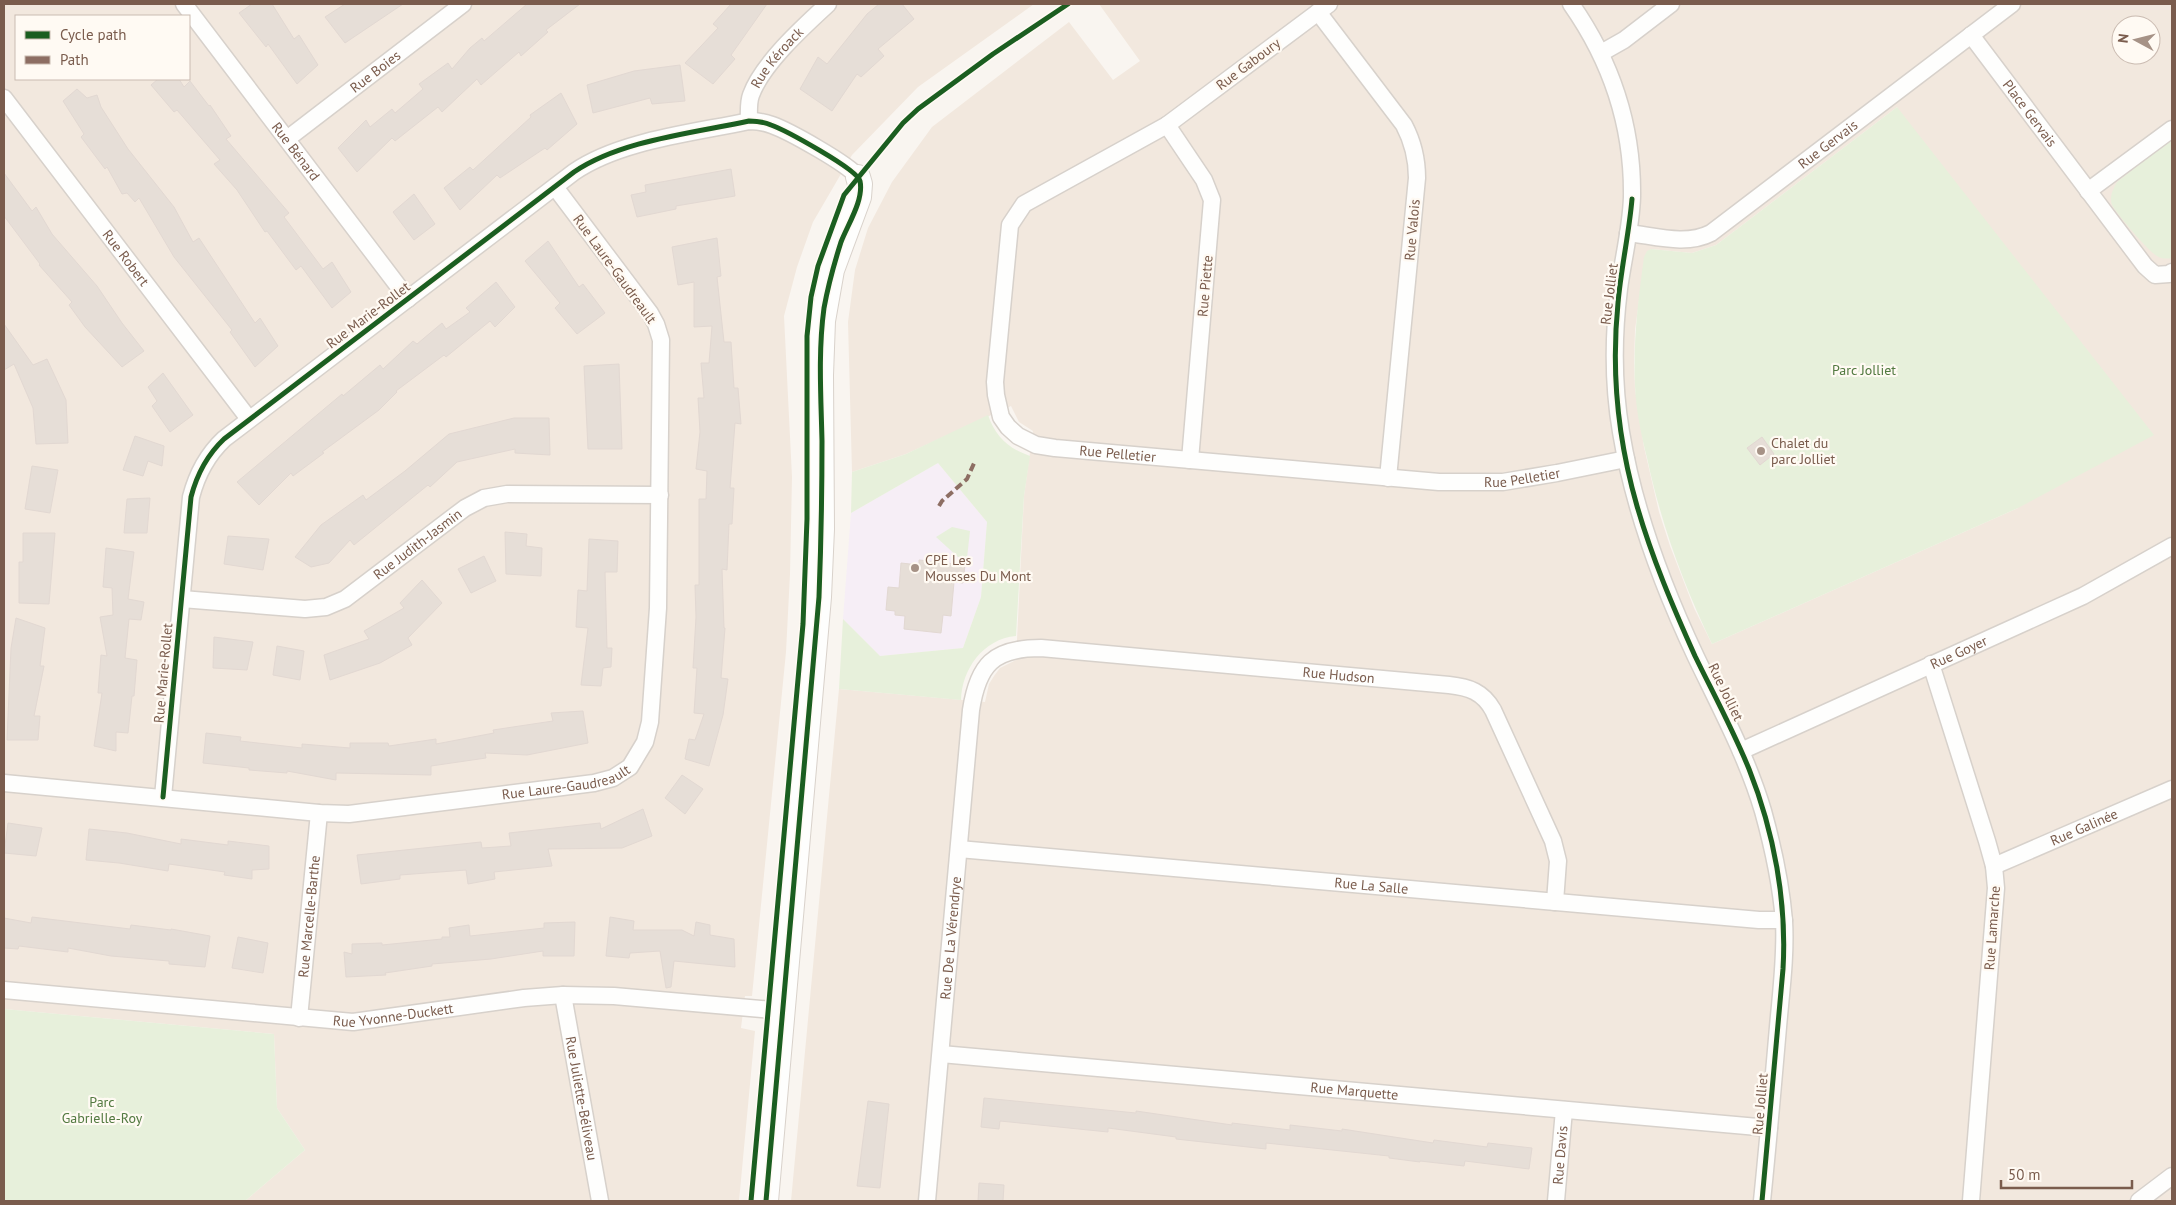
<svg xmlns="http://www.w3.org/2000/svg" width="2176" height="1205" font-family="'PT Sans',sans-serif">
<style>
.residential{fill:#f2e8de;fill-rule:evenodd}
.education{fill:#f6eef6}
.green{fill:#e7f0db}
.building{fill:#e6ded7;stroke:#e2d8d2}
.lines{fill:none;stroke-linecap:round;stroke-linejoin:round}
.street-casing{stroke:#d7d1cb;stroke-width:19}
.secondary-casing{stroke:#d9d2cb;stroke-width:26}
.street{stroke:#fefefd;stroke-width:16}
.secondary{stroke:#fefefd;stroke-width:24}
.quiet{stroke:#8d6e63;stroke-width:4;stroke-dasharray:8 4;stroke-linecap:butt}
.cycleway-casing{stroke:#fffaf3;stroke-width:8}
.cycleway{stroke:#1b5e20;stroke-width:5}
.poi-dot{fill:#a69286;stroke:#fffaf3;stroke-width:2}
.labels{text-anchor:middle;stroke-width:4.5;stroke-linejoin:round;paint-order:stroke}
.street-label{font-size:14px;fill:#7a5c4d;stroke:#fffaf3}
.park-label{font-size:14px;fill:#537a41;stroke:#fffaf3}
.poi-label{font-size:14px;fill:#7a5c4d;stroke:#fffaf3;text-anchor:start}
</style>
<rect width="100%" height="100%" fill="#f9f5f0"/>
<path class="residential" d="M4 4H1034L918 87 852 155 813 222 797 267 784 316 792 477 790 574 786 652 752 996H745L741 1028 755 1031 739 1201H245L305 1150 277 1108 274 1034 4 1009ZM16 16H189V79H16Z
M1099 4H2172V1201H791L839 689 985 702 989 684 994 676 1000 668 1016 660 1024 496 1033 431 1019 422 1011 406 906 454 852 472 848 322 855 270 868 228 892 182 932 127 1069 22 1113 80 1140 61ZM2121 25H2151V55H2121ZM1897 107 2018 508 1712 644 1694 608 1670 546 1659 512 1644 447 1635 389 1634 362 1635 330 1645 257 1651 249 1692 253 1716 245Z"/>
<path class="education" d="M938 463 987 522 981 597 963 648 880 656 843 619 851 513Z"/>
<path class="green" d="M1897 107 2154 435 2018 508 1712 644C1683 584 1661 523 1647 458 1641 434 1636 410 1635 386 1633 343 1638 300 1644 257L1647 251 1651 249 1692 253 1716 245Z
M2172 139V258C2167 259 2161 259 2157 256 2149 252 2116 213 2112 205 2109 197 2113 189 2117 182Z
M988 415C995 436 1009 449 1030 456L1024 496 1016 636C983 639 962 669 961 700L839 689 843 619 880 656 963 648 981 597 987 522 938 463 851 513 852 472 906 454Z
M952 527 970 531 967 558 958 557 936 537Z
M4 1009 274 1034 277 1108 305 1150 245 1201H4Z"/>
<path class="building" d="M252 4H272L294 39 299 35 318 65 297 84 268 44 266 47 239 13Z
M345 4H403L345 43 325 17Z
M527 4H580L546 30 548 32 521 56 519 52 481 85 477 79 442 112 438 107 395 141 392 138 357 172 338 148 366 120 370 127 392 109 395 113 423 89 419 84 448 63 452 69 470 48 482 38 484 41Z
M731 4H767L731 55 735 59 713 84 685 63 718 28 713 24Z
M879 4H902L914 19 878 49 884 56 861 77 857 74 832 111 800 89 818 57 827 64 867 14Z
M680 65 685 101 652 104 650 98 593 113 587 85 634 71Z
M158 79H179L184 87 190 81 209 106 210 105 231 136 226 139 289 213 284 217 323 269 332 262 351 292 332 308 301 266 296 270 267 231 265 232 237 190 214 164 220 160 177 110 174 112 151 85Z
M77 89 87 98 97 95 101 107 128 149 174 207 193 242 199 238 255 323 260 318 278 346 255 367 230 332 232 330 174 257 139 198 135 202 127 193 122 194 107 167 105 169 81 137 84 134 63 101Z
M561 93 577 124 547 150 545 148 500 178 497 175 460 210 444 188 470 167 473 170 531 117 530 115Z
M731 169 735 196 676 206V209L637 217 631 195 646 192 645 185Z
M4 173 32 211 36 207 52 234 97 286 122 323 144 351 122 367 85 327 69 305 72 302 39 265 40 264 4 216Z
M414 194 435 224 414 240 393 212Z
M717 238 721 276 717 277 724 342H731L734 388H738L741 424 735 423 730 488H734L732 524H729L727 570 722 569 724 628H725L721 678 728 679 723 715 709 766 685 759 689 739 695 740 704 714 694 713 697 668H693L696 617 695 585H699V499H706L707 471 696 469 700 432 698 398H704L701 363H709L712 326 694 327V282L678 285 672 247Z
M548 241 579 287 583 284 605 313 577 334 555 308 560 303 525 261Z
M496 282 515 307 495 327 490 321 446 357 444 355 396 391 397 392 379 410 322 452 324 453 293 476 291 473 259 505 237 482 342 394 343 396 380 365 383 369 413 341 417 344 442 323 446 329 470 312 466 308Z
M4 324 33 365 47 359 66 400 68 443 36 444 33 408 14 364 4 370Z
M619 364 622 449H588L584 366Z
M163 373 193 415 170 432 152 406 157 401 148 387Z
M514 418H549L550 455 515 453V449L457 462 430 487 428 485 354 545 350 540 329 563 311 567 295 557 321 525 363 495 366 500 405 471 449 434Z
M135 436 164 446 162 466 148 461 143 476 123 470Z
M1762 437 1774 454 1760 465 1747 448Z
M32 466 58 470 50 513 25 509Z
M150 498 147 533H124L127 499Z
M505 532 527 534 526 546 542 548 541 576 506 574Z
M23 533H55L49 604 19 603V562H23Z
M228 536 269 539 263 570 224 564Z
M589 539 618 541 617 572H605L607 648H612L611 667 603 668 601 686 581 685 588 628 576 627 578 590 587 591Z
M106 548 134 552 128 599 144 602 141 620 129 619 125 658 137 660 134 696H132L128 733 116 732V751L94 746 102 693H98L101 655 107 656 100 617 113 615 112 588 103 587Z
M484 556 496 581 471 593 458 569Z
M919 560 965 565 963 583 954 582 951 616 943 615 941 633 904 629 905 616 895 615V611L886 610 888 587 899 588 901 563 919 565Z
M422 580 442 603 408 638 412 645 380 663 330 680 324 655 369 639 364 631 404 608 400 603Z
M16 618 45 628 40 666H44L34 716H40L38 740H7L11 648Z
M214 637 253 642 247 670 213 668Z
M277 646 304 651 300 680 273 675Z
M583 711 588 743 527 755 485 753 486 758 431 766V775L336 773V780L287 771V773L249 770V768L203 763 206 733 241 737 240 741 302 748V744L350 748V743H388L389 746 436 739V744L494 733 493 730 553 721 551 713Z
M682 775 703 789 685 814 665 798Z
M643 809 652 836 622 848 548 849 552 866 494 872 495 879 468 884 466 870 400 875V879L361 884 357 855 481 842 482 848 511 846 509 833 600 823 601 829Z
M8 823 42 828 36 856 4 853Z
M89 829 127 833 181 844V839L228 845V841L269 846V869L252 870V879L224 875 225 872 169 864 168 871 119 863 86 860Z
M32 917 130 929 131 925 171 930V929L210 936 205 967 169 964V961L111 956 68 948V952L19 946 18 949 4 948V918L31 923Z
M610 917 634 921 633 930H682L694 936 696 922 710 925V935L734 939 735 967 674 961 671 987 666 988 660 951 630 953 629 958 606 956Z
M575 922 574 956H543V951L491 959 432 964V966L385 973 386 975 346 977 344 952 352 954V944L382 943V945L442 939V937H450L449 928 469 925 470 936 544 928V923Z
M238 937 268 943 263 973 232 968Z
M984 1098 1136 1113V1111L1232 1125V1123L1290 1130V1125L1342 1131V1129L1433 1143 1434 1140 1487 1147 1488 1143 1532 1148 1529 1169 1465 1161 1464 1166 1420 1161V1162L1389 1158V1156L1266 1143V1149L1176 1139V1137L1108 1128V1132L1000 1121 999 1129 981 1127Z
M868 1101 889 1104 880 1188 857 1186Z
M979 1183 1004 1185 1003 1201H978Z"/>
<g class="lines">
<defs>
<g id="street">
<path id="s1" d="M184 4 408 299"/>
<path id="s2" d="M1329 4 1167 125 1024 204 1010 225 995 382 996 395 1001 417 1008 427 1018 436 1036 445 1055 448 1439 482H1503L1557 473 1626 459"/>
<path d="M1571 4C1611 61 1633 126 1632 197 1631 228 1623 259 1619 289 1613 337 1613 385 1621 432 1634 511 1662 585 1696 657 1720 707 1747 757 1763 811 1773 847 1781 884 1784 921 1786 956 1781 992 1778 1027 1773 1085 1768 1143 1762 1201"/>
<path d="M1318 12 1404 125C1413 142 1417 159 1417 178L1388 478"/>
<path id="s3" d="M1971 35 2145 266 2155 275 2169 274 2172 272"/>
<path d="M1601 53 1624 40 1671 4"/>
<path id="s4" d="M4 98 249 419"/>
<path id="s5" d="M749 121C749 113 748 103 751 95 762 64 804 26 828 4"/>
<path d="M1167 125 1204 180 1212 200 1190 460"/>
<path id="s6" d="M287 139 463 4"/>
<path d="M2088 191 2172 129"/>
<path id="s7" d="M1628 233C1655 236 1686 246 1711 233L2012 4"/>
<path id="s8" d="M182 599 305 609 326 607 345 599 465 508 484 498 507 494 660 495"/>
<path d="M1931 664 1987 841 1994 866 1996 888 1971 1201"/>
<path id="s9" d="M1741 751 2083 596 2172 546"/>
<path id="s10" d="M4 783 319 813 349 814 594 783 613 778 630 767 645 742 650 722 658 608 661 340 656 324 650 313 555 187"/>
<path d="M163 797 191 497C197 474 207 455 224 439L574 172C621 140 694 133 749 121 757 121 764 122 772 125 789 131 848 164 858 177"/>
<path id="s11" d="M959 849 1759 920H1784"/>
<path id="s12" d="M1994 866 2172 789"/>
<path id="s13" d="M4 990 353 1022 524 998 563 995 614 996 783 1011"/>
<path id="s14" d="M563 995 600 1201"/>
<path id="s15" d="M299 1018 319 813"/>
<path id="s16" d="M941 1054 1769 1128"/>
<path id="s17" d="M927 1201 971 710C978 665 993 648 1041 648L1449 685C1469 687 1483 692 1493 710L1553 841 1558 861 1555 902"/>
<path id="s18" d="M1556 1201 1564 1110"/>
<path d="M2139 1201 2172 1176"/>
</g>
<path id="secondary" d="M766 1201 819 597 822 529 821 375 823 321 832 270 859 197 860 184 858 177"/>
</defs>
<use href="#street" class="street-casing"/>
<use href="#secondary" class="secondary-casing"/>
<use href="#street" class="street"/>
<use href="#secondary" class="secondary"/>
<path class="quiet" d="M939 506 942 501 967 479 975 461"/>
<defs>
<path id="cycleway" d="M1632 199C1629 234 1621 268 1618 303 1611 372 1618 440 1637 506 1652 558 1673 607 1695 656 1713 693 1733 730 1749 769 1774 832 1787 902 1783 969L1762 1201
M163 797 191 497C197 474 207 455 224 439L574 172C621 140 694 133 749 121 756 121 764 122 771 125 785 130 857 169 860 181 864 200 848 224 841 242 834 264 828 286 824 308 818 352 821 397 822 441 822 493 821 545 819 597L766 1201
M751 1201 803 624 807 519V336L811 297 818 266 844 195 903 123 918 109 993 54 1068 4"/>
</defs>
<use href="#cycleway" class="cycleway-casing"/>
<use href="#cycleway" class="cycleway"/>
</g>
<g class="poi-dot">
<circle cx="1761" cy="451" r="5"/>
<circle cx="915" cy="568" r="5"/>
</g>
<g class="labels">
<g class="street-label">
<text dy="5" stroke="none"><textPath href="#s5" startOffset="72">Rue Kéroack</textPath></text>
<text transform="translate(1248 64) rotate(-37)" y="5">Rue Gaboury</text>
<text dy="5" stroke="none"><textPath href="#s6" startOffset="111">Rue Boies</textPath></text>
<text dy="5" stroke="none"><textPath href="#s3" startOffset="98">Place Gervais</textPath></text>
<text dy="5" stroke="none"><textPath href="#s7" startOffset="231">Rue Gervais</textPath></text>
<text dy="5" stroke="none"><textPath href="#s1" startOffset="185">Rue Bénard</textPath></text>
<text transform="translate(1412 230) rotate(-85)" y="5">Rue Valois</text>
<text dy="5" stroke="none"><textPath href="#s4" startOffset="201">Rue Robert</textPath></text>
<text transform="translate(615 269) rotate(54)" y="5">Rue Laure-Gaudreault</text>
<text transform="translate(1205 286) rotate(-85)" y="5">Rue Piette</text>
<text transform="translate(1609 294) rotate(-83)" y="5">Rue Jolliet</text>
<text transform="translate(368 315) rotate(-37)" y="5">Rue Marie-Rollet</text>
<text dy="5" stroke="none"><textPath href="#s2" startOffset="712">Rue Pelletier</textPath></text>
<text dy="5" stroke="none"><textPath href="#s2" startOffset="1118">Rue Pelletier</textPath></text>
<text dy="5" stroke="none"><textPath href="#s8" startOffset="256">Rue Judith-Jasmin</textPath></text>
<text dy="5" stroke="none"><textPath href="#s9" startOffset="239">Rue Goyer</textPath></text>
<text transform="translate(163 673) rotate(-85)" y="5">Rue Marie-Rollet</text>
<text dy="5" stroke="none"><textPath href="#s17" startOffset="898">Rue Hudson</textPath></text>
<text transform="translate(1726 692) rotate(64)" y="5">Rue Jolliet</text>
<text dy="5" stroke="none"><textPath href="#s10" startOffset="566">Rue Laure-Gaudreault</textPath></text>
<text dy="5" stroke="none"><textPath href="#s12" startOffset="98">Rue Galinée</textPath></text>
<text dy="5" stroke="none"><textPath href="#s11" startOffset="414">Rue La Salle</textPath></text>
<text dy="5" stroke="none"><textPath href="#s15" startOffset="102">Rue Marcelle-Barthe</textPath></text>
<text transform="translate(1992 928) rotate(-86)" y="5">Rue Lamarche</text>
<text dy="5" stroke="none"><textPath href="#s17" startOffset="264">Rue De La Vérendrye</textPath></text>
<text dy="5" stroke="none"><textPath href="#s13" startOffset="391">Rue Yvonne-Duckett</textPath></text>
<text dy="5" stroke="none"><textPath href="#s16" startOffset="415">Rue Marquette</textPath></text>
<text dy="5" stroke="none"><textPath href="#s14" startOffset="105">Rue Juliette-Béliveau</textPath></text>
<text transform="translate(1760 1104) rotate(-85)" y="5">Rue Jolliet</text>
<text dy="5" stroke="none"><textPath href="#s18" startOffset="46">Rue Davis</textPath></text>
</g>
<g class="park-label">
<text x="1864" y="375">Parc Jolliet</text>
<text x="102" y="1107">Parc<tspan x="102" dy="16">Gabrielle-Roy</tspan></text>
</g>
<g class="poi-label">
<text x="1771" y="448">Chalet du<tspan x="1771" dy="16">parc Jolliet</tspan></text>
<text x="925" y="565">CPE Les<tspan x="925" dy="16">Mousses Du Mont</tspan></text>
</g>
</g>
<rect width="2176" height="1205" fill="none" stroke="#7a5c4d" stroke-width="10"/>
<rect x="15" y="15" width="175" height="65" fill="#fffaf3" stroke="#cabbb1"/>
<rect x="25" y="31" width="25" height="8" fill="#1b5e20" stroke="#cabbb1"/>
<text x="60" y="40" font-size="15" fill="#7a5c4d">Cycle path</text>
<rect x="25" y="56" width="25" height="8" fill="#8d6e63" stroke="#cabbb1"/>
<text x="60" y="65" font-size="15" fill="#7a5c4d">Path</text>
<g transform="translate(2136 40) rotate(277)"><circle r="24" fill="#fffaf3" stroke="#cabbb1"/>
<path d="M0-4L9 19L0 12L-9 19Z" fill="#a69286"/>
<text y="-8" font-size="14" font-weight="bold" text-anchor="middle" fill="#7a5c4d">N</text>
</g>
<path d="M2001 1180v8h131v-8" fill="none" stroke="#7a5c4d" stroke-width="2.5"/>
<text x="2008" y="1180" font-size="15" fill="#7a5c4d" stroke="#fffaf3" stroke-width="4" paint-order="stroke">50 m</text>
</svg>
